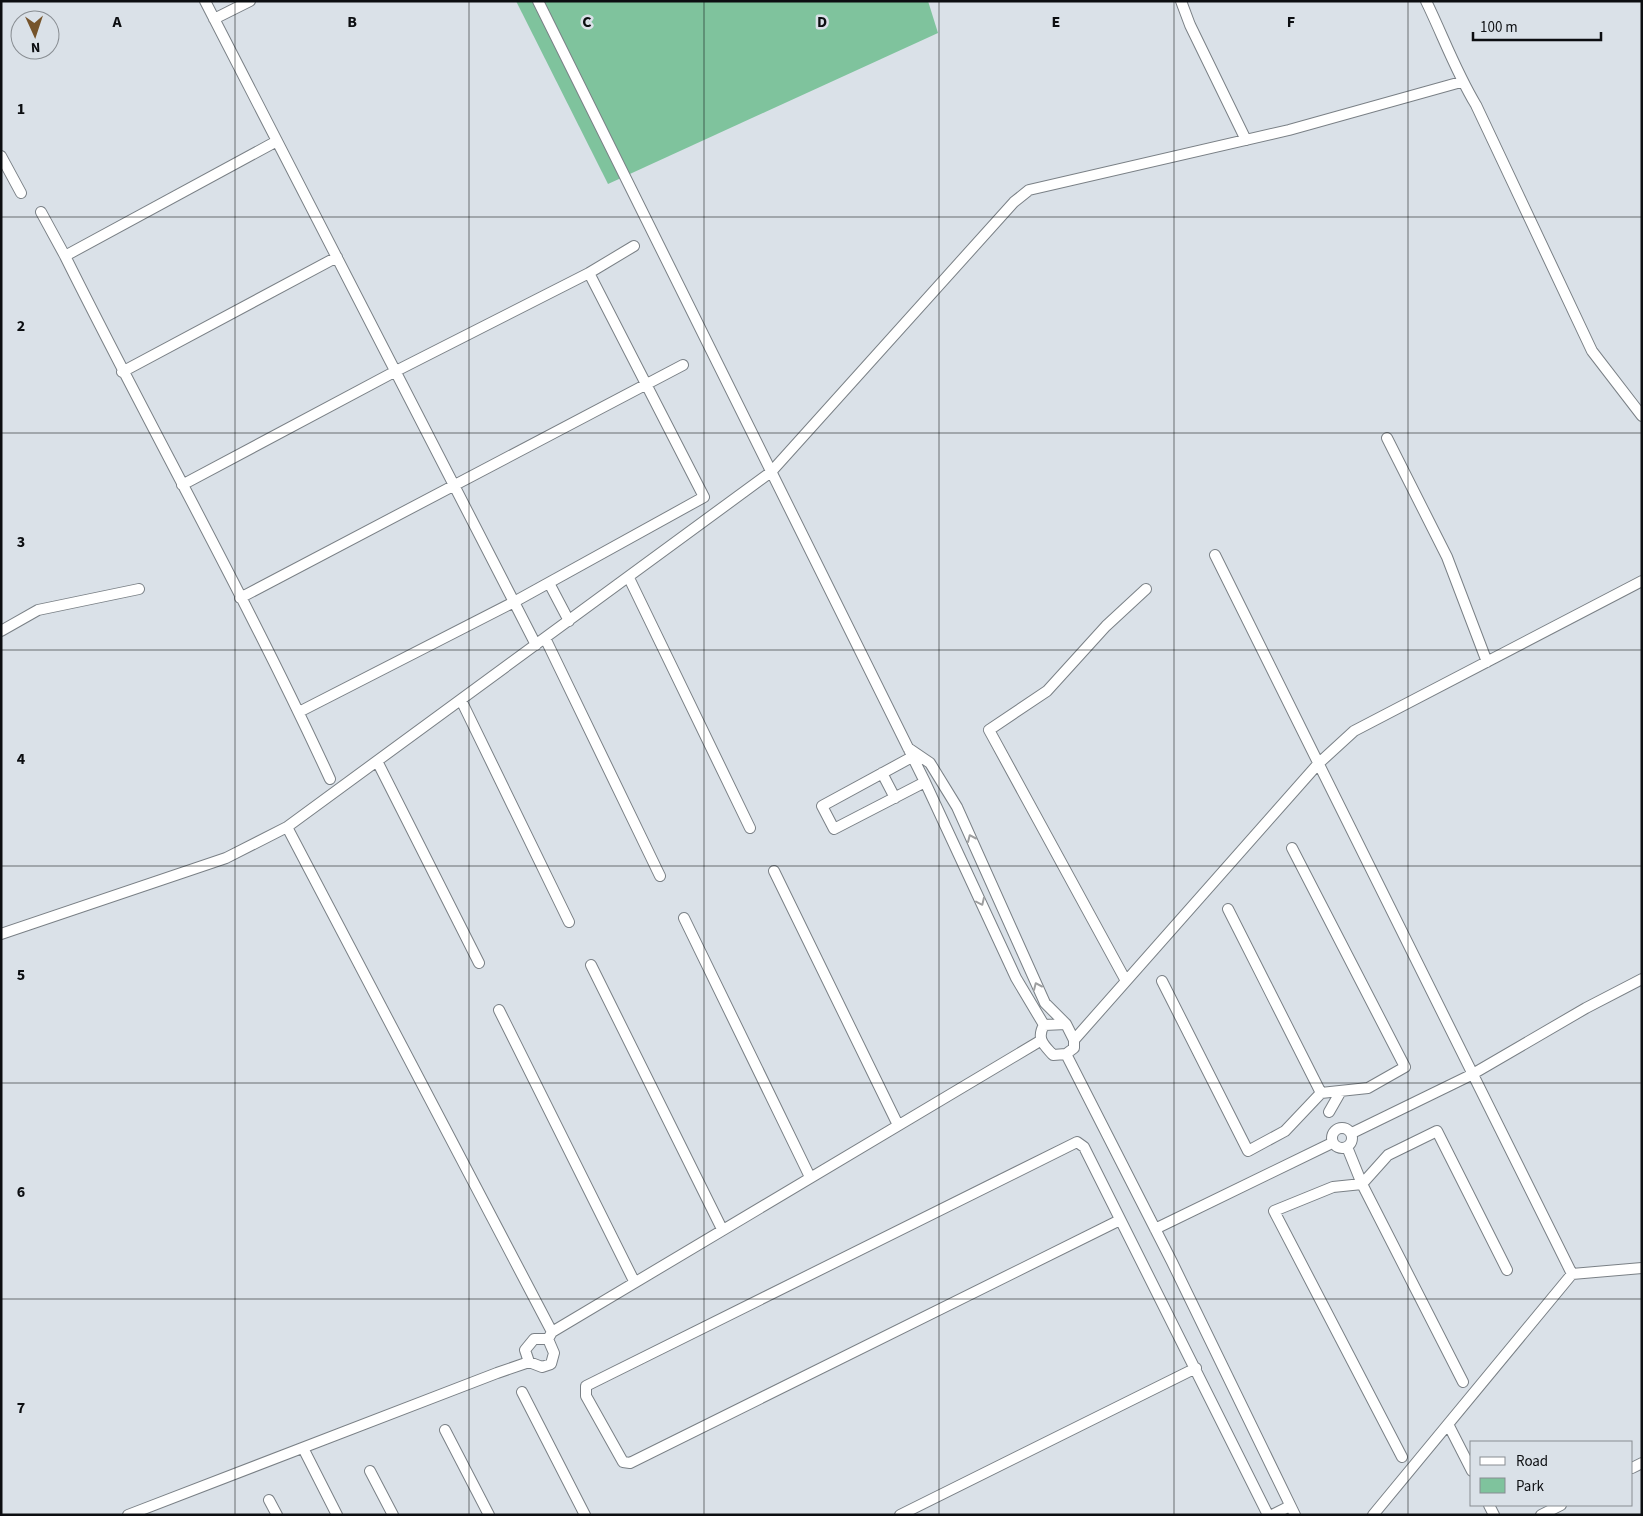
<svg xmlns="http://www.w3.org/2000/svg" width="1643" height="1516" font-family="'Source Sans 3',sans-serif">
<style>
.green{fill:#7fc39d}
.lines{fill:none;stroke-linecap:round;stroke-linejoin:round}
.minor-casing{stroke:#7a8086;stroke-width:12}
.minor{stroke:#fff;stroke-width:10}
.oneway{stroke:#9e9fa0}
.grid{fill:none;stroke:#0c0e11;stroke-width:1;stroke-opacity:0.55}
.grid-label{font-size:16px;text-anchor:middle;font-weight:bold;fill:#0c0e11;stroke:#dae1e8;stroke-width:5;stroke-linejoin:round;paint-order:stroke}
</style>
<rect width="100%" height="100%" fill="#dae1e8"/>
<path class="green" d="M516 1H928L938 33 608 184Z"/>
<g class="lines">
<defs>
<path id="minor" d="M205 1 514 602 704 497 589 273
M538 1 925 782 1016 978 1044 1025
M1181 1 1190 25 1246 140
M1426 1C1443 36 1456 72 1476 105L1592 351 1642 416
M214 19 250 1
M277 141 65 256C152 431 248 601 330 779
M1 156 21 193
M41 212 65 256
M122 372 337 257
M1387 438 1447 557 1487 662
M182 485 396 371 589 273 634 246
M1215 555 1572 1274
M629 578 750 828
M549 583 569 621
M240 598 683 365
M1 631 38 610 139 589
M545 638 660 876
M461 700 569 922
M299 712 514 602 536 645
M908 748 930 763 957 807 1045 1003 1066 1024
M912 757 822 806 834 829 925 782
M377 761 479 963
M882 773 895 798
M287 827 552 1332
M774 871 898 1125
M1228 909 1321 1093
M684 918 810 1177
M1 934 226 858 287 827 771 472 1014 202 1029 190 1289 130 1461 82
M591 965 722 1229
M1126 981 989 730 1047 691 1106 626 1146 589
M1162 981 1248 1151 1285 1131 1321 1093 1368 1088 1405 1067 1292 848
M499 1010 634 1281
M1066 1024 1074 1040V1048L1066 1054 1053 1055C1044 1045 1036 1039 1044 1025Z
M1074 1040 1318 764 1354 731 1642 581
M1066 1054 1172 1262 1295 1515
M1329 1112 1341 1091
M1332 1138a10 10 0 1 1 20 0a10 10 0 1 1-20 0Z
M1352 1133 1471 1075 1586 1008 1642 979
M1347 1147 1362 1184 1463 1382
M1120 1220 630 1463 623 1462 586 1396V1386L1077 1142 1084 1147 1268 1515
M1155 1229 1332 1143
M548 1339 552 1332 1040 1041
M522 1392 585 1515
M1448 1424 1472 1471
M445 1430 489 1515
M303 1448 337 1515
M1402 1457 1274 1211 1333 1187 1362 1184 1388 1155 1437 1131 1507 1270
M1632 1468 1642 1463
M370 1471 393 1515
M269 1500 277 1515
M1489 1505 1494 1515
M128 1515 497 1373 529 1362 542 1367 551 1364 554 1353 548 1339H534L525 1350 529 1362
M900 1515 1196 1368
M1272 1515 1290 1506
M1373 1515 1572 1274 1642 1268
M1541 1515 1561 1505"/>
</defs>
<use href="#minor" class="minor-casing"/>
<use href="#minor" class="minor"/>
</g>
<defs><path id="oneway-chevron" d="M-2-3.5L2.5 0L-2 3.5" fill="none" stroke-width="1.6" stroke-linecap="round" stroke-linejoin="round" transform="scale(1.25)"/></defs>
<g class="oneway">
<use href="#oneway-chevron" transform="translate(971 838) rotate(-114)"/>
<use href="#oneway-chevron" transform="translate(981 902) rotate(65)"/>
<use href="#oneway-chevron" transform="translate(1037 986) rotate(-114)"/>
</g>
<path class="grid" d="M235 1V1515M469 1V1515M704 1V1515M939 1V1515M1174 1V1515M1408 1V1515M1 217H1642M1 433H1642M1 650H1642M1 866H1642M1 1083H1642M1 1299H1642"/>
<g class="grid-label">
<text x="117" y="27">A</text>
<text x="352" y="27">B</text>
<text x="587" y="27">C</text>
<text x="822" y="27">D</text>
<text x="1056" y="27">E</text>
<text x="1291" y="27">F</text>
<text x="21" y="114">1</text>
<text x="21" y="331">2</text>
<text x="21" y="547">3</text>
<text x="21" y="764">4</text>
<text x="21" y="980">5</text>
<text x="21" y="1197">6</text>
<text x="21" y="1413">7</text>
</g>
<rect width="1643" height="1516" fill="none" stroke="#0c0e11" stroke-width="5"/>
<rect x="1470" y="1441" width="162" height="65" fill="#dae1e8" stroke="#888d92"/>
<rect x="1480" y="1457" width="25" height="8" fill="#ffffff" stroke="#888d92"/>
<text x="1516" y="1466" font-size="15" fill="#0c0e11">Road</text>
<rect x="1480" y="1478" width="25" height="15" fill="#7fc39d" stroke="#888d92"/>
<text x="1516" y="1491" font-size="15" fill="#0c0e11">Park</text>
<g transform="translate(35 35) rotate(177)"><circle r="24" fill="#dae1e8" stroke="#888d92"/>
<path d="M0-4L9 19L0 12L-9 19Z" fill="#76542b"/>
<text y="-8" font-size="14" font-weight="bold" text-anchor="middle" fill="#0c0e11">N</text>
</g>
<path d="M1473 32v8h128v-8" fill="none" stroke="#0c0e11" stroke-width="2.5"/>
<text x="1480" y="32" font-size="15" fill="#0c0e11" stroke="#dae1e8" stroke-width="4" paint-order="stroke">100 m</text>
</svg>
